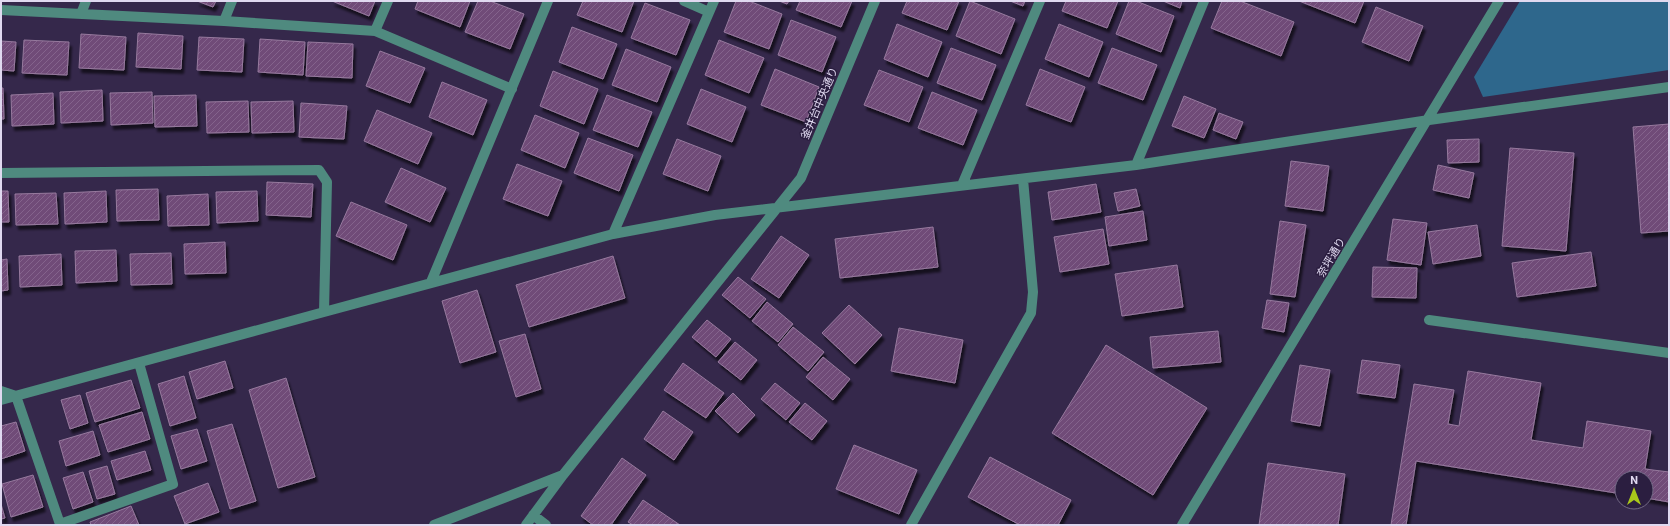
<svg xmlns="http://www.w3.org/2000/svg" width="1670" height="526" font-family="Roboto,'Noto Sans JP',sans-serif">
<style>
.water{fill:#2e678c}
.building{fill:url(#building-hatch);stroke:#977a9e;filter:url(#shadow)}
.lines{fill:none;stroke-linecap:round;stroke-linejoin:round}
.minor{stroke:#4f8a7f;stroke-width:10}
.labels{text-anchor:middle;stroke-width:3;stroke-linejoin:round;paint-order:stroke}
.street-label{font-size:11px;fill:#e0d9f0;stroke:#2b1e40}
</style>
<defs>
<pattern id="building-hatch" width="6" height="6" patternUnits="userSpaceOnUse"><rect width="6" height="6" fill="#704b78"/><path d="M-1 1l2-2M0 6l6-6M5 7l2-2" fill="none" stroke="#84648c"/></pattern>
<filter id="shadow"><feDropShadow dx="2.5" dy="4.5" stdDeviation="1" flood-color="#0009"/></filter>
</defs>
<rect width="100%" height="100%" fill="#35284b"/>
<path class="water" d="M1520 1H1669V70L1483 97 1474 77Z"/>
<path class="building" d="M197 1H216L213 7Z
M332 1H375L369 16Z
M418 1H470L460 27 415 9Z
M478 1H490L524 14 510 49 465 32Z
M583 1H634L622 32 577 15Z
M736 1H749L782 14 769 49 724 32Z
M779 1H789L787 4Z
M800 1H852L841 27 796 10Z
M907 1H959L947 30 902 13Z
M970 1 1015 19 1001 54 956 36Z
M1010 1H1025L1023 6Z
M1066 1H1118L1107 28 1062 11Z
M1129 1H1136L1174 16 1161 52 1116 34Z
M1163 1H1182L1180 8Z
M1222 1H1240L1294 22 1281 56 1211 28Z
M1299 1H1364L1355 23Z
M645 3 690 20 676 55 631 38Z
M1376 7 1423 26 1409 61 1362 42Z
M791 20 836 37 822 72 778 55Z
M897 24 942 42 928 77 884 59Z
M1059 24 1103 42 1089 77 1045 59Z
M572 27 617 44 603 79 559 62Z
M138 33 183 36 181 69 136 67Z
M81 34 126 37 124 70 79 68Z
M199 37 244 39 242 72 197 70Z
M260 39 305 42 303 75 258 72Z
M24 40 69 42 67 75 22 73Z
M719 40 764 58 749 93 705 75Z
M1 41 16 42 14 71 1 70Z
M308 42 353 44 352 78 306 76Z
M951 48 996 65 982 100 937 83Z
M1112 48 1157 65 1143 100 1098 83Z
M626 49 671 67 657 102 612 85Z
M380 51 425 68 410 103 366 86Z
M775 69 819 87 806 122 761 105Z
M1040 69 1085 87 1071 122 1026 105Z
M879 70 923 87 909 122 864 105Z
M553 71 598 89 584 124 540 106Z
M442 82 487 100 473 135 429 117Z
M1 88H3L4 119H1Z
M701 89 746 107 732 142 687 124Z
M102 90 103 121 61 123 60 92Z
M152 92 153 123 111 125 110 93Z
M932 92 977 110 963 145 918 128Z
M53 93 54 124 12 126 11 95Z
M196 95 197 126 155 127 154 96Z
M607 95 652 112 638 147 593 130Z
M1184 96 1216 109 1204 138 1172 126Z
M248 101 249 132 207 133 206 102Z
M293 101 294 132 252 133 251 102Z
M301 103 347 106 344 139 299 137Z
M377 110 432 133 418 164 364 141Z
M1219 113 1243 122 1236 139 1213 130Z
M535 115 579 133 565 168 521 150Z
M1669 124V231L1641 233 1633 127Z
M588 138 633 155 619 191 574 173Z
M677 139 721 156 708 191 663 174Z
M1479 139V162L1448 163 1447 140Z
M1510 148 1574 153 1566 251 1502 246Z
M1291 161 1329 166 1323 211 1285 206Z
M517 164 562 181 548 216 503 199Z
M1438 165 1474 173 1469 198 1433 190Z
M401 168 446 188 430 222 385 202Z
M267 182 313 184 311 217 266 215Z
M1096 184 1101 212 1052 220 1048 192Z
M158 189 159 220 117 221 116 190Z
M1136 189 1140 206 1118 211 1114 193Z
M1 191H8L9 222H1Z
M106 191 107 222 65 224 64 193Z
M257 191 258 221 217 223 216 192Z
M56 193 58 224 16 225 15 194Z
M208 194 209 225 168 226 167 196Z
M351 202 407 225 393 260 336 236Z
M1143 211 1147 240 1109 246 1105 217Z
M1393 219 1427 223 1421 265 1387 260Z
M1280 221 1306 225 1295 297 1270 294Z
M1477 225 1481 256 1433 264 1428 232Z
M933 227 938 267 840 278 835 239Z
M1103 229 1109 264 1060 272 1054 237Z
M781 236 809 255 779 298 751 279Z
M225 242 226 273 185 274 184 244Z
M116 250 117 281 76 283 75 251Z
M1591 252 1596 286 1517 297 1512 263Z
M171 253 172 284 131 285 130 254Z
M61 254 62 285 20 287 19 256Z
M613 256 625 298 529 327 516 285Z
M7 259 8 290 1 291V260Z
M1177 265 1183 307 1122 316 1115 274Z
M1373 267 1417 268 1416 298 1372 297Z
M738 277 766 299 750 318 722 295Z
M477 290 496 352 460 363 442 301Z
M1267 300 1289 303 1284 332 1262 328Z
M767 302 793 324 778 342 752 321Z
M849 305 882 335 855 364 822 333Z
M707 320 731 339 716 357 692 337Z
M793 327 824 352 808 371 778 345Z
M899 328 963 340 955 383 891 371Z
M1218 331 1221 362 1153 368 1150 337Z
M525 334 541 389 516 397 499 341Z
M735 342 757 360 741 380 718 362Z
M1106 345 1207 408 1153 495 1052 433Z
M823 357 850 379 833 400 806 377Z
M1362 360 1400 365 1395 398 1357 393Z
M225 361 233 388 197 399 189 372Z
M683 363 724 393 706 418 664 390Z
M1300 365 1330 370 1320 426 1291 421Z
M1468 371 1541 383 1531 440 1583 448 1587 421 1651 431 1645 469 1669 472V502L1646 498V478H1622V494L1416 461 1406 525H1391L1414 384 1454 390 1448 424 1459 426Z
M184 376 196 418 170 426 158 384Z
M286 378 315 477 278 488 249 390Z
M131 380 140 408 95 422 86 393Z
M775 383 800 403 786 420 761 399Z
M733 393 755 415 738 433 715 411Z
M80 395 88 423 70 429 61 400Z
M805 403 827 421 812 440 789 422Z
M663 411 693 432 674 460 644 439Z
M142 412 150 439 108 452 99 425Z
M16 422 25 451 1 459V426Z
M232 424 256 501 230 509 207 431Z
M197 429 207 461 181 469 171 436Z
M93 431 100 455 66 466 59 441Z
M854 445 917 470 899 514 836 489Z
M145 451 151 470 117 480 111 461Z
M990 457 1071 500 1058 525H1020L968 497Z
M622 458 646 475 611 525H593L581 516Z
M1268 463 1345 474 1338 525H1259Z
M107 466 115 494 97 499 89 471Z
M83 472 93 502 73 509 63 478Z
M33 475 43 507 11 517 2 484Z
M208 483 219 512 185 524 174 496Z
M643 500 680 525H633L628 522Z
M1 504 5 518 1 519Z
M131 506 139 525H91L90 522Z"/>
<g class="lines">
<path class="minor" d="M684 1 709 12
M1 10 224 21 375 31 512 89
M81 14 86 1
M224 21 232 1
M375 31 388 1
M1136 165 1204 1
M1 173 319 170 327 182 324 312 613 234 715 215 1136 165 1429 120 1669 87
M962 185 1040 1
M613 234 714 1
M431 282 548 1
M1429 320 1669 353
M1 391 16 396 60 524 173 484 139 363
M1 400 324 312
M533 515 546 525
M434 525 563 475
M526 525 563 475 801 178 875 1
M911 525 1031 313 1033 292 1023 179
M1182 525 1499 1"/>
</g>
<g class="labels">
<g class="street-label">
<text transform="translate(819 103) rotate(-67)" y="4">釜井台中央通り</text>
<text transform="translate(1331 257) rotate(-59)" y="4">奈坪通り</text>
</g>
</g>
<rect width="1670" height="526" fill="none" stroke="#e0d9f0" stroke-width="4"/>
<g transform="translate(1634 490)"><circle r="19" fill="#2b1e40" stroke="#736986"/>
<path d="M0-3L7 15L0 10L-7 15Z" fill="#a9c71a"/>
<text y="-6" font-size="11" font-weight="bold" text-anchor="middle" fill="#e0d9f0">N</text>
</g>
</svg>
